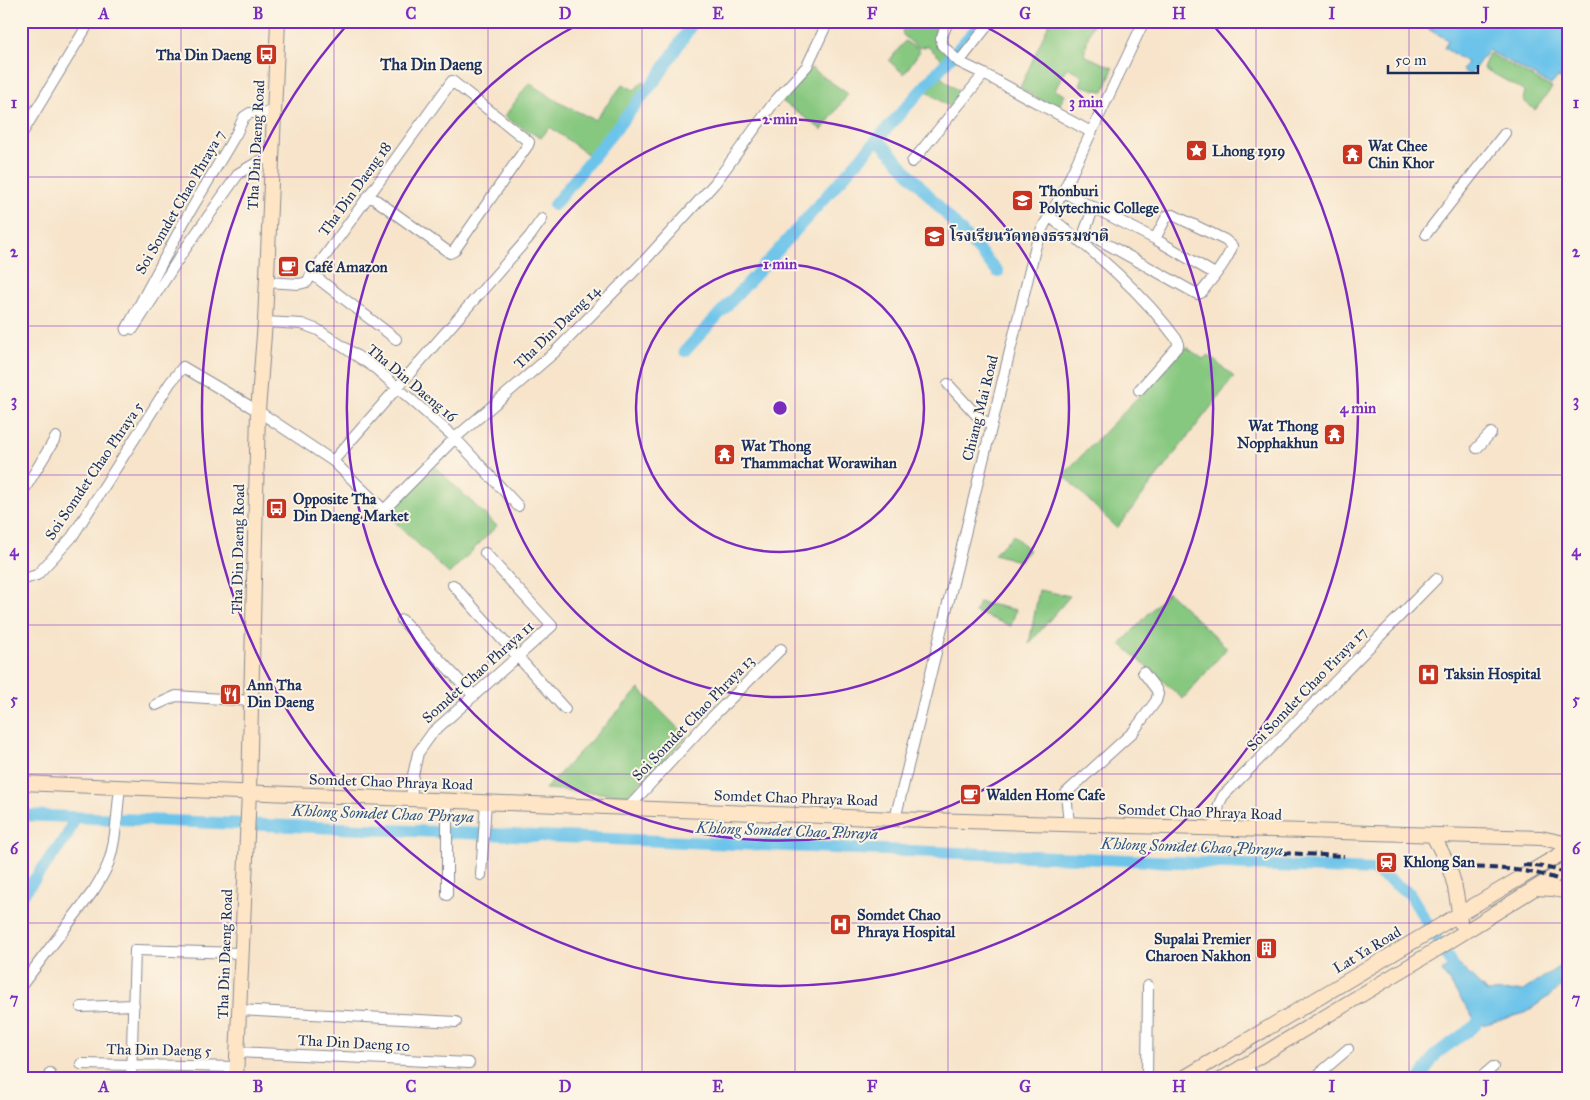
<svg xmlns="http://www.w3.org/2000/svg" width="1590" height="1100" font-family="'IM FELL Great Primer','Noto Serif Thai',serif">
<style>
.green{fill:#87c880;stroke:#517c6f}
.water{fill:#6dc4ea;stroke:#447aa4}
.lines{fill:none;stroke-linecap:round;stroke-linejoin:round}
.canal{stroke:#6dc4ea;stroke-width:12}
.street-casing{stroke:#898a94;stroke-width:12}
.secondary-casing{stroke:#898a94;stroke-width:16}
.street{stroke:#fff;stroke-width:10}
.secondary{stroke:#fde5c5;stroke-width:14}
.rail{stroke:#1b2f5e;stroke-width:4;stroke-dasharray:8 4;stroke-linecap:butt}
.grid{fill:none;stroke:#7b2cbf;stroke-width:1;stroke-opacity:0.55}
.ring{fill:none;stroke:#7b2cbf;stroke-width:2.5}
.labels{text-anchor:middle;stroke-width:4;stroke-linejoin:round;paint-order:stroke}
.poi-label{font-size:15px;font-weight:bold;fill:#1b2f5e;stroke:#fcf5e5;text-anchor:start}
.street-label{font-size:15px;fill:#1b2f5e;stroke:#fcf5e5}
.neighbourhood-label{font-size:16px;font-weight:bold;fill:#1b2f5e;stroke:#fcf5e5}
.water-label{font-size:16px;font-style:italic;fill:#305481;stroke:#fcf5e5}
.centre{fill:#7b2cbf;stroke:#fcf5e5;stroke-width:2.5}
.ring-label{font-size:15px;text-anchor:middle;font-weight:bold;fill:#7b2cbf;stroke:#fcf5e5;stroke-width:4;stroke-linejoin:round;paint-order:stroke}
.neatline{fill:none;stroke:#7b2cbf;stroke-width:2}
.grid-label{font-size:16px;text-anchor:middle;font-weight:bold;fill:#7b2cbf}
</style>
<rect width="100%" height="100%" fill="#fcf5e5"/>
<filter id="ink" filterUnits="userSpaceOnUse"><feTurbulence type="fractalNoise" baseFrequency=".02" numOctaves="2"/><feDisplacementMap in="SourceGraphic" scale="10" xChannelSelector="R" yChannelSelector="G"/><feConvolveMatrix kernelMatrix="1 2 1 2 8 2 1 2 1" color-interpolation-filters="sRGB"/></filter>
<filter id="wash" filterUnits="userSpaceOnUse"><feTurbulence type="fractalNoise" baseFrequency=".0096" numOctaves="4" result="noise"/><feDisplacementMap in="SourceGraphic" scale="20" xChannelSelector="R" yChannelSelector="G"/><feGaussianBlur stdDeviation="1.12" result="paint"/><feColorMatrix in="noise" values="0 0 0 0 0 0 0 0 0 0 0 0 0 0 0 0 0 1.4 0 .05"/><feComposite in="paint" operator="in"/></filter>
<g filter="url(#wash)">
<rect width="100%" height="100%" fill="#f7e4cb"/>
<path class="green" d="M901 21H922L943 29 947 56 943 60 927 46 918 48 903 35Z
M1050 21H1094L1089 33 1084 55 1113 68 1104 92 1080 85 1083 76 1067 67 1055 90 1065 95 1057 109 1020 88Z
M905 41 920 51 904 74 889 61Z
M1489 53 1552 88 1535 110 1523 100 1525 91 1483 68Z
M811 68 848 94 822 130 782 101Z
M937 74 962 94 952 109 925 90Z
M643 81 650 85 590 156 550 127 541 138 504 117 529 83 560 103 595 120 623 84 634 90Z
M1186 347 1203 359 1208 355 1234 377 1117 528 1063 475Z
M435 467 497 526 449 574 388 515Z
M1013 535 1029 550 1019 561 994 554Z
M1039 590 1070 596 1029 644Z
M1168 592 1227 648 1183 699 1121 644Z
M979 602 1016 610 1011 626 975 612Z
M639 689 687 737 628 795 545 789Z"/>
<path class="water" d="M1414 21H1569V85L1558 77 1551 85 1488 50 1470 75 1462 70 1467 62 1444 48 1448 40Z
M1569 960V982L1525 1013 1479 1026 1442 971 1455 961 1487 992 1523 991Z"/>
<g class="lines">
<path class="canal" d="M878 139 998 272
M554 205 658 77 694 21
M685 351 772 257 983 21
M21 815 1374 870 1410 894 1460 978
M21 897 67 836 72 824V817
M1420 1079 1436 1054 1476 1025 1484 1008"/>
</g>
</g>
<g filter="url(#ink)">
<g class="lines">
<defs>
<path id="street" d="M948 21 941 39 942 45 959 62 984 74 1091 132
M959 62 991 21
M21 135 90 21
M912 162 984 74
M1063 192 1155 239 1215 274
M1094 207 1085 230 1087 233 1197 294 1201 293C1211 280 1228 261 1232 246L1225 240 1173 215 1167 216 1155 239
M1049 216C1096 253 1142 292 1178 341V346L1139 390
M1426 234 1505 133
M312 274 396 339
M267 282 299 284 307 282 312 274 452 81 529 142 528 145 454 251 450 253 369 195
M265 322 302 324 318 330 375 368 455 438 518 506
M133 329 183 252 239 173 272 154
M126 330 185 220 236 134 244 117 250 113 274 112
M948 384 980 419 991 424
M1477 448 1491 433
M333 461 530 236 542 219
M21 495 56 437
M21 580 37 575 72 537 170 383 183 367 258 411 333 461 384 510 455 438 555 352 646 259 715 183 775 101 807 66 828 21
M453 585 565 709
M402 620 474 696
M156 705 176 696 252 701
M411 799 413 775 418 753 433 732 552 626 485 553
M447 800V895
M628 808 709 720 781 649
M895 819 1036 245 1043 227 1063 192 1144 21
M1069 824 1066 793 1133 732 1156 701 1158 694 1156 689 1143 672
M1216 829 1219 804 1223 796 1436 579
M481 875 486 802
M21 986 94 890C100 880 107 870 110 858 117 835 117 810 120 787
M81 1007 134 1005
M239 1010 456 1022
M237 1052 469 1063
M81 1064 237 1067
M1245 1065 1256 1079
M50 1073V1079
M131 1079 135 950 241 953
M1147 1079 1148 986
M1313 1079 1348 1049
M1479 1079 1493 1067"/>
<path id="secondary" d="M21 783 895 819 1541 838 1569 844
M1433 836C1452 869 1456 883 1460 922
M1535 888 1553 889 1569 892
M236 1079 249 792 258 411 265 322 278 21
M1182 1079 1569 849
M1222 1079 1434 951 1569 867"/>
</defs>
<use href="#street" class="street-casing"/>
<use href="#secondary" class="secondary-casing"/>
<use href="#street" class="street"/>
<use href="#secondary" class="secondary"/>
<path class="rail" d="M1139 846 1344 856
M1523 865C1540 866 1554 868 1569 875
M1429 866C1471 868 1531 865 1569 884"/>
</g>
</g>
<path class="grid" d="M181 21V1079M334 21V1079M488 21V1079M642 21V1079M795 21V1079M948 21V1079M1102 21V1079M1256 21V1079M1409 21V1079M21 177H1569M21 326H1569M21 475H1569M21 625H1569M21 774H1569M21 923H1569"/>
<g class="ring">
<circle cx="780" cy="408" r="144"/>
<circle cx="780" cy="408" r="289"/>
<path d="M977 22A433 433 0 1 1 583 22"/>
<path d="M1213 25A578 578 0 1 1 347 25"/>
</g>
<defs>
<symbol id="bus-square" viewBox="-11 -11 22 22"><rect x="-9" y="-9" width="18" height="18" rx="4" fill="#c8321e" stroke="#fcf5e5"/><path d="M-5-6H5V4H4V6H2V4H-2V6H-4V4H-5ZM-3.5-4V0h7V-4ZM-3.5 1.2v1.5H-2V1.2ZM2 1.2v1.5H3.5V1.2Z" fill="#fff"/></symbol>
<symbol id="sight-square" viewBox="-11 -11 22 22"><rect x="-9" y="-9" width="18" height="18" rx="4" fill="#c8321e" stroke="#fcf5e5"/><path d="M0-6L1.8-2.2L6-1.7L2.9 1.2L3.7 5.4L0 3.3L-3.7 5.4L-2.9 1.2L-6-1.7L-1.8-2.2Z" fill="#fff"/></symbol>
<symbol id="temple-square" viewBox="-11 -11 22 22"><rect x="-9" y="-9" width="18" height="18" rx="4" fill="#c8321e" stroke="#fcf5e5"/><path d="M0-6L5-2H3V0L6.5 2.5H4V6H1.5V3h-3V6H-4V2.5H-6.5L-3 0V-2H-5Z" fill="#fff"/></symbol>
<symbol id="university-square" viewBox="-11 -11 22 22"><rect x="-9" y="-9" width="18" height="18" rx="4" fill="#c8321e" stroke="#fcf5e5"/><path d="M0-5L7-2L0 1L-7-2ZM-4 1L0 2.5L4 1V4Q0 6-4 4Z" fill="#fff"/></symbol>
<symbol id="school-square" viewBox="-11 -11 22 22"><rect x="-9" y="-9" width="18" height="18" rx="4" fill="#c8321e" stroke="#fcf5e5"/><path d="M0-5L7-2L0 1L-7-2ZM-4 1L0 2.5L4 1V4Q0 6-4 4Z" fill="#fff"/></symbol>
<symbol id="cafe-square" viewBox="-11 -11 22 22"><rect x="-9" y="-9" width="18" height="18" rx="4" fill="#c8321e" stroke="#fcf5e5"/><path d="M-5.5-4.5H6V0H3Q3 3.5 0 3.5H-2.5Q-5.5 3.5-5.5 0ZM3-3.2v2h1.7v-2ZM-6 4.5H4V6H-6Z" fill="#fff"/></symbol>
<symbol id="hospital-square" viewBox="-11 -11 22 22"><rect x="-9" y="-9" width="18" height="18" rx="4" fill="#c8321e" stroke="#fcf5e5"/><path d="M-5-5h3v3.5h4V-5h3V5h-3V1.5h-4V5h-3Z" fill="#fff"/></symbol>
<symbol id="restaurant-square" viewBox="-11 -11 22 22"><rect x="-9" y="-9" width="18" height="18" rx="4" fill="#c8321e" stroke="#fcf5e5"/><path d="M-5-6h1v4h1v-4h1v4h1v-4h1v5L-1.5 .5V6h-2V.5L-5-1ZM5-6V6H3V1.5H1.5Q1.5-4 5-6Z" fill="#fff"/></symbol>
<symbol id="station-square" viewBox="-11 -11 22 22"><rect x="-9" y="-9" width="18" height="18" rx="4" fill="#c8321e" stroke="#fcf5e5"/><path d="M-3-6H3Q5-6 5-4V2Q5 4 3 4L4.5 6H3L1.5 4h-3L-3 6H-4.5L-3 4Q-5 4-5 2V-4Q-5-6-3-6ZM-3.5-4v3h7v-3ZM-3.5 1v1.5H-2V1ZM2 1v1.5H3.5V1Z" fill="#fff"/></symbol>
<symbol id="building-square" viewBox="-11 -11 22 22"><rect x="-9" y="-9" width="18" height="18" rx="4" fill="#c8321e" stroke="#fcf5e5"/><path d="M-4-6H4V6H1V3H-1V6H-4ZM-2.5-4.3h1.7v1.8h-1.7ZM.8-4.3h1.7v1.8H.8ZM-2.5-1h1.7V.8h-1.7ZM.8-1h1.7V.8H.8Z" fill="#fff"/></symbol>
</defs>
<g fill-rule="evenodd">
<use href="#bus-square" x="254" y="42" width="25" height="25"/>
<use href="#sight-square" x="1184" y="138" width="25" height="25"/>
<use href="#temple-square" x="1340" y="142" width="25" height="25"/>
<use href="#university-square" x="1010" y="188" width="25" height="25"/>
<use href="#school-square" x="922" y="224" width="25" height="25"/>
<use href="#cafe-square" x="276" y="254" width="25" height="25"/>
<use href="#temple-square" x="1322" y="422" width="25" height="25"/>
<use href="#temple-square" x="712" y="442" width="25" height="25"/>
<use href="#bus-square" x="264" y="496" width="25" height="25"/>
<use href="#hospital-square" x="1416" y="662" width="25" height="25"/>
<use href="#restaurant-square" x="218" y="682" width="25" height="25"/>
<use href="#cafe-square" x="958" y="782" width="25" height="25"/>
<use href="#station-square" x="1374" y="850" width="25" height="25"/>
<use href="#hospital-square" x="828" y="912" width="25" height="25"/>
<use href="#building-square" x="1254" y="936" width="25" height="25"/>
</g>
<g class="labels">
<g class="poi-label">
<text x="251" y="60" text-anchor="end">Tha Din Daeng</text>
<text x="1368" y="151">Wat Chee<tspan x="1368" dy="17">Chin Khor</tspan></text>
<text x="1212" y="156">Lhong 1919</text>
<text x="1039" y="196">Thonburi<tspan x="1039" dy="17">Polytechnic College</tspan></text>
<text x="950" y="241">โรงเรียนวัดทองธรรมชาติ</text>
<text x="305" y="272">Café Amazon</text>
<text x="1318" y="431" text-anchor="end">Wat Thong<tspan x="1318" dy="17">Nopphakhun</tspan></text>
<text x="741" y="451">Wat Thong<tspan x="741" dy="17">Thammachat Worawihan</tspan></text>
<text x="293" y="504">Opposite Tha<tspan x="293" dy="17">Din Daeng Market</tspan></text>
<text x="1444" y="679">Taksin Hospital</text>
<text x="247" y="690">Ann Tha<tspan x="247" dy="17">Din Daeng</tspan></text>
<text x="986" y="800">Walden Home Cafe</text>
<text x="1403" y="867">Khlong San</text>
<text x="857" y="920">Somdet Chao<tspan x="857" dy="17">Phraya Hospital</tspan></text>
<text x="1251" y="944" text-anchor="end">Supalai Premier<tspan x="1251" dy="17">Charoen Nakhon</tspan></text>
</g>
<g class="street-label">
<text transform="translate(256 145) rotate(-87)" y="5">Tha Din Daeng Road</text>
<text transform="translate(355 189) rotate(-54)" y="5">Tha Din Daeng 18</text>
<text transform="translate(180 202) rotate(-60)" y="5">Soi Somdet Chao Phraya 7</text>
<text transform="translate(557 327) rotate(-44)" y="5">Tha Din Daeng 14</text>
<text transform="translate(412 383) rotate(40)" y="5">Tha Din Daeng 16</text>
<text transform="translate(980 408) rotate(-76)" y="5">Chiang Mai Road</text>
<text transform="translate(94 471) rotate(-56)" y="5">Soi Somdet Chao Phraya 5</text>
<text transform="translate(238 549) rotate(-89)" y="5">Tha Din Daeng Road</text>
<text transform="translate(478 672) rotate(-42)" y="5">Somdet Chao Phraya 11</text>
<text transform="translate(1307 689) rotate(-46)" y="5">Soi Somdet Chao Piraya 17</text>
<text transform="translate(693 718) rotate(-46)" y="5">Soi Somdet Chao Phraya 13</text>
<text transform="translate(391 782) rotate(2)" y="5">Somdet Chao Phraya Road</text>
<text transform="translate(796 798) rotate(2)" y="5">Somdet Chao Phraya Road</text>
<text transform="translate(1200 812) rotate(2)" y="5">Somdet Chao Phraya Road</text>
<text transform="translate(1367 950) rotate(-31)" y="5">Lat Ya Road</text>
<text transform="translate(225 954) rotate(-88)" y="5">Tha Din Daeng Road</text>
<text transform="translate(354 1043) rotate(3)" y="5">Tha Din Daeng 10</text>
<text transform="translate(159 1050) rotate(1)" y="5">Tha Din Daeng 5</text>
</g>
<g class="neighbourhood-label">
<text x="431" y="70">Tha Din Daeng</text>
</g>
<g class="water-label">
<text transform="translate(383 813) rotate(2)" y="6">Khlong Somdet Chao Phraya</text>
<text transform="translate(787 830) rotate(2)" y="6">Khlong Somdet Chao Phraya</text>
<text transform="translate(1192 846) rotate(2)" y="6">Khlong Somdet Chao Phraya</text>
</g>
</g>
<circle cx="780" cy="408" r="8" class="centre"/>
<g class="ring-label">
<text x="1086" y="107">3 min</text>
<text x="780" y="124">2 min</text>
<text x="780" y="269">1 min</text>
<text x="1358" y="413">4 min</text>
</g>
<rect width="1590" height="1100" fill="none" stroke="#fcf5e5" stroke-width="55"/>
<path d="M1388 65v8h90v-8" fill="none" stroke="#1b2f5e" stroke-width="2.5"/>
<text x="1395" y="65" font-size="15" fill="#1b2f5e" stroke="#fcf5e5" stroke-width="4" paint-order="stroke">50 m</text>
<rect x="28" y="28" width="1534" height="1044" class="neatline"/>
<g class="grid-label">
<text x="104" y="19">A</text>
<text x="258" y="19">B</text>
<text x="411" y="19">C</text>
<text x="565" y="19">D</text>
<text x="718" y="19">E</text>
<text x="872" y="19">F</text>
<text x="1025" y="19">G</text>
<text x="1179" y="19">H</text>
<text x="1332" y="19">I</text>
<text x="1486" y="19">J</text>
<text x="14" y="108">1</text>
<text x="1576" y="108">1</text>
<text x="14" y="257">2</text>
<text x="1576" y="257">2</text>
<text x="14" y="406">3</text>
<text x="1576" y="406">3</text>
<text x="14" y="556">4</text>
<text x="1576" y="556">4</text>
<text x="14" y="705">5</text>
<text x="1576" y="705">5</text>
<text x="14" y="854">6</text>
<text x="1576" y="854">6</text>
<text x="14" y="1004">7</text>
<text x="1576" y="1004">7</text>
<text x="104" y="1092">A</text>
<text x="258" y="1092">B</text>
<text x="411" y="1092">C</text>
<text x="565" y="1092">D</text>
<text x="718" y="1092">E</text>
<text x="872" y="1092">F</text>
<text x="1025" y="1092">G</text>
<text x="1179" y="1092">H</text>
<text x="1332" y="1092">I</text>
<text x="1486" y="1092">J</text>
</g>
</svg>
